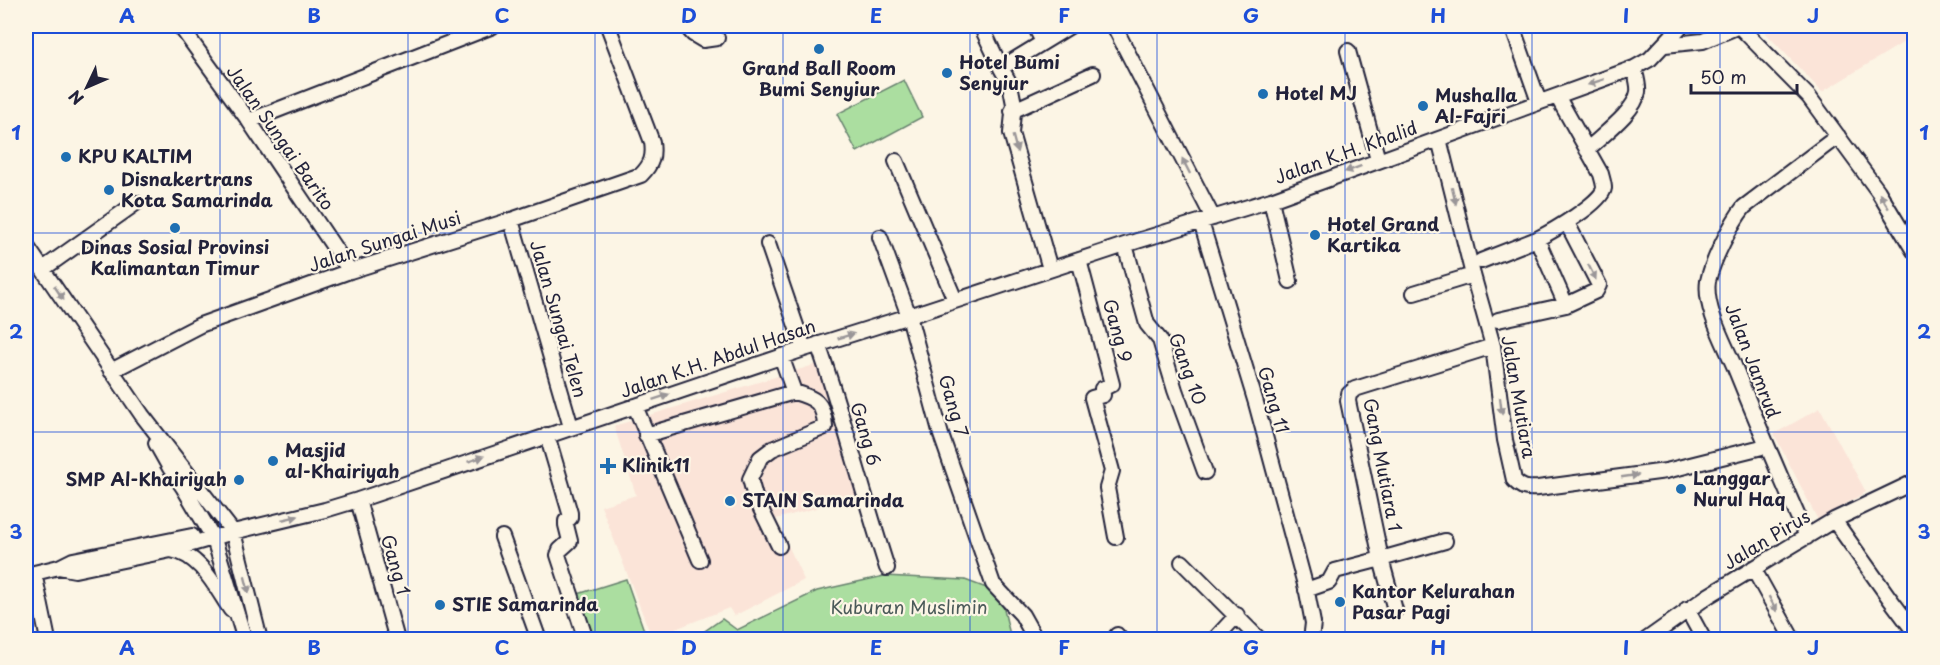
<svg xmlns="http://www.w3.org/2000/svg" width="1940" height="665" font-family="'Playpen Sans',sans-serif">
<style>
.built{fill:#fbe4d8}
.green{fill:#abdea0;stroke:#66806e;stroke-width:1.5}
.lines{fill:none;stroke-linecap:round;stroke-linejoin:round}
.minor-casing{stroke:#22223b;stroke-width:18}
.minor{stroke:#fcf5e5;stroke-width:14}
.oneway{fill:#9a9698}
.grid{fill:none;stroke:#1d4ed8;stroke-width:1.5;stroke-opacity:0.55}
.poi-dot{fill:#1f6fb2;stroke:#fcf5e5;stroke-width:2}
.labels{text-anchor:middle;stroke-width:4.5;stroke-linejoin:round;paint-order:stroke}
.poi-label{font-size:18px;font-weight:bold;fill:#22223b;stroke:#fcf5e5;text-anchor:start}
.street-label{font-size:18px;fill:#22223b;stroke:#fcf5e5}
.park-label{font-size:18px;fill:#4b5a59;stroke:#fcf5e5}
.neatline{fill:none;stroke:#1d4ed8;stroke-width:2}
.grid-label{font-size:20px;text-anchor:middle;font-weight:bold;fill:#1d4ed8}
</style>
<rect width="100%" height="100%" fill="#fcf5e5"/>
<filter id="ink" filterUnits="userSpaceOnUse"><feTurbulence type="fractalNoise" baseFrequency=".0167" numOctaves="2"/><feDisplacementMap in="SourceGraphic" scale="12" xChannelSelector="R" yChannelSelector="G"/><feConvolveMatrix kernelMatrix="1 2 1 2 8 2 1 2 1" color-interpolation-filters="sRGB"/></filter>
<g filter="url(#ink)">
<path class="built" d="M1759 26H1914V36L1822 92Z
M824 362 863 495 776 519 804 580 734 616 729 608 652 638 601 506 636 495 614 426Z
M1820 408 1866 492 1818 520 1774 434Z"/>
<path class="green" d="M904 80 922 117 857 152 837 114Z
M884 576 965 580 1000 593 1011 639 692 640 722 619 737 630 817 591Z
M626 579 647 639H594L578 594Z"/>
<g class="lines">
<defs>
<path id="minor" d="M180 26 249 121 350 271
M686 26 693 34 703 40 717 38
M981 26 1001 68 1070 26
M1035 26 1043 42
M1114 26 1213 218
M1512 26 1539 102
M1739 26 1809 97 1878 191 1914 251
M1665 45 1703 41 1739 26
M1348 51 1378 160
M1001 68 1010 84 1014 104 1011 133 1050 269
M1557 96 1601 174C1602 178 1604 184 1604 188 1602 203 1551 232 1537 239L1566 305
M1012 111 1093 74
M249 121 493 26
M1439 139 1473 275 1493 346 1505 440 1514 480C1521 488 1527 489 1538 488L1666 471 1766 446
M1587 150C1601 136 1635 112 1638 92 1639 85 1636 76 1634 68
M896 161 955 300
M1271 200 1290 281
M511 220 571 427
M1201 222 1256 403 1307 592 1313 623 1311 640
M880 237 909 316 941 435 993 584 1022 615 1036 640
M768 244 804 349
M26 245 142 415 233 532 260 640
M1125 245 1147 324 1160 340 1175 390 1205 472
M1079 260 1112 384 1102 389 1103 395 1092 398 1112 471 1107 488 1116 537
M1481 261 1537 239
M43 269 136 203
M1414 293 1473 275
M1498 320 1566 305 1596 291 1599 285 1567 223
M818 344C844 418 863 494 887 568
M781 356 794 392
M111 371 200 325 350 271 511 220 641 175C652 164 654 156 652 142L608 26
M635 406 700 560
M547 435 570 513V518L566 521V525L570 541 560 550 558 555 586 640
M646 435 794 392C815 398 824 402 825 427L772 449 760 458 750 479 755 497 779 546
M156 443 170 468 183 487 214 539 245 640
M358 500 397 640
M1834 520 1890 599 1914 631
M502 537 539 640
M1807 537C1782 481 1758 425 1735 368 1725 344 1704 308 1708 281 1712 262 1731 223 1744 207L1838 136
M171 550C200 554 216 588 231 610
M1182 562 1260 640
M59 567 75 570 171 550 233 532 325 510 358 500 804 349 909 316 1137 241 1271 200 1634 68 1650 59 1681 26
M1753 568 1793 640
M34 573 48 640
M26 575 59 567 73 560 192 536
M1306 590 1329 582 1335 571 1381 559 1348 401 1349 394 1355 389 1493 346
M1687 609 1704 640
M1395 610 1381 559 1445 541
M1117 635 1121 640
M1214 640 1237 615
M1646 640 1708 596 1834 520 1914 482"/>
</defs>
<use href="#minor" class="minor-casing"/>
<use href="#minor" class="minor"/>
</g>
<defs><path id="oneway-solid" d="M-6-.8H1V-3.2L6.5 0L1 3.2V.8H-6Z" transform="scale(1.5)"/></defs>
<g class="oneway">
<use href="#oneway-solid" transform="translate(1596 82) rotate(161)"/>
<use href="#oneway-solid" transform="translate(1015 144) rotate(75)"/>
<use href="#oneway-solid" transform="translate(1186 166) rotate(-117)"/>
<use href="#oneway-solid" transform="translate(1353 169) rotate(160)"/>
<use href="#oneway-solid" transform="translate(1454 196) rotate(76)"/>
<use href="#oneway-solid" transform="translate(1884 201) rotate(-122)"/>
<use href="#oneway-solid" transform="translate(1592 272) rotate(63)"/>
<use href="#oneway-solid" transform="translate(59 293) rotate(56)"/>
<use href="#oneway-solid" transform="translate(846 336) rotate(-17)"/>
<use href="#oneway-solid" transform="translate(661 397) rotate(-19)"/>
<use href="#oneway-solid" transform="translate(1501 406) rotate(83)"/>
<use href="#oneway-solid" transform="translate(476 459) rotate(-19)"/>
<use href="#oneway-solid" transform="translate(1630 476) rotate(-8)"/>
<use href="#oneway-solid" transform="translate(290 518) rotate(-13)"/>
<use href="#oneway-solid" transform="translate(247 585) rotate(76)"/>
<use href="#oneway-solid" transform="translate(1773 604) rotate(61)"/>
</g>
</g>
<path class="grid" d="M220 26V640M408 26V640M595 26V640M783 26V640M970 26V640M1157 26V640M1345 26V640M1532 26V640M1720 26V640M26 233H1914M26 432H1914"/>
<g class="poi-dot">
<circle cx="819" cy="49" r="6"/>
<circle cx="947" cy="73" r="6"/>
<circle cx="1263" cy="94" r="6"/>
<circle cx="1423" cy="106" r="6"/>
<circle cx="66" cy="157" r="6"/>
<circle cx="109" cy="190" r="6"/>
<circle cx="175" cy="228" r="6"/>
<circle cx="1315" cy="235" r="6"/>
<circle cx="273" cy="461" r="6"/>
<path d="M605 457h6v6h6v6h-6v6h-6v-6h-6v-6h6z"/>
<circle cx="239" cy="480" r="6"/>
<circle cx="1681" cy="489" r="6"/>
<circle cx="730" cy="501" r="6"/>
<circle cx="1340" cy="602" r="6"/>
<circle cx="440" cy="605" r="6"/>
</g>
<g class="labels">
<g class="poi-label">
<text x="959" y="69">Hotel Bumi<tspan x="959" dy="21">Senyiur</tspan></text>
<text x="819" y="75" text-anchor="middle">Grand Ball Room<tspan x="819" dy="21">Bumi Senyiur</tspan></text>
<text x="1275" y="100">Hotel MJ</text>
<text x="1435" y="102">Mushalla<tspan x="1435" dy="21">Al-Fajri</tspan></text>
<text x="78" y="163">KPU KALTIM</text>
<text x="121" y="186">Disnakertrans<tspan x="121" dy="21">Kota Samarinda</tspan></text>
<text x="1327" y="231">Hotel Grand<tspan x="1327" dy="21">Kartika</tspan></text>
<text x="175" y="254" text-anchor="middle">Dinas Sosial Provinsi<tspan x="175" dy="21">Kalimantan Timur</tspan></text>
<text x="285" y="457">Masjid<tspan x="285" dy="21">al-Khairiyah</tspan></text>
<text x="622" y="472">Klinik11</text>
<text x="1693" y="485">Langgar<tspan x="1693" dy="21">Nurul Haq</tspan></text>
<text x="227" y="486" text-anchor="end">SMP Al-Khairiyah</text>
<text x="742" y="507">STAIN Samarinda</text>
<text x="1352" y="598">Kantor Kelurahan<tspan x="1352" dy="21">Pasar Pagi</tspan></text>
<text x="452" y="611">STIE Samarinda</text>
</g>
<g class="street-label">
<text transform="translate(280 138) rotate(55)" y="6">Jalan Sungai Barito</text>
<text transform="translate(1346 153) rotate(-20)" y="6">Jalan K.H. Khalid</text>
<text transform="translate(385 242) rotate(-18)" y="6">Jalan Sungai Musi</text>
<text transform="translate(558 319) rotate(74)" y="6">Jalan Sungai Telen</text>
<text transform="translate(1117 331) rotate(75)" y="6">Gang 9</text>
<text transform="translate(718 359) rotate(-19)" y="6">Jalan K.H. Abdul Hasan</text>
<text transform="translate(1752 361) rotate(69)" y="6">Jalan Jamrud</text>
<text transform="translate(1187 369) rotate(70)" y="6">Gang 10</text>
<text transform="translate(1518 397) rotate(80)" y="6">Jalan Mutiara</text>
<text transform="translate(1273 400) rotate(74)" y="6">Gang 11</text>
<text transform="translate(953 406) rotate(74)" y="6">Gang 7</text>
<text transform="translate(865 434) rotate(74)" y="6">Gang 6</text>
<text transform="translate(1382 465) rotate(79)" y="6">Gang Mutiara 1</text>
<text transform="translate(1767 540) rotate(-31)" y="6">Jalan Pirus</text>
<text transform="translate(395 565) rotate(74)" y="6">Gang 1</text>
</g>
<g class="park-label">
<text x="909" y="614">Kuburan Muslimin</text>
</g>
</g>
<rect width="1940" height="665" fill="none" stroke="#fcf5e5" stroke-width="66"/>
<g transform="translate(87 87) rotate(226)" stroke="#fcf5e5" stroke-width="4.5" paint-order="stroke">
<path d="M0-4.5L10 22L0 15L-10 22Z" fill="#22223b"/>
<text y="-9" font-size="16" font-weight="bold" text-anchor="middle" fill="#22223b">N</text>
</g>
<path d="M1691 84v9h106v-9" fill="none" stroke="#22223b" stroke-width="3"/>
<text x="1700" y="84" font-size="18" fill="#22223b" stroke="#fcf5e5" stroke-width="4.5" paint-order="stroke">50 m</text>
<rect x="33" y="33" width="1874" height="599" class="neatline"/>
<g class="grid-label">
<text x="127" y="23">A</text>
<text x="314" y="23">B</text>
<text x="502" y="23">C</text>
<text x="689" y="23">D</text>
<text x="876" y="23">E</text>
<text x="1064" y="23">F</text>
<text x="1251" y="23">G</text>
<text x="1438" y="23">H</text>
<text x="1626" y="23">I</text>
<text x="1813" y="23">J</text>
<text x="16" y="140">1</text>
<text x="1924" y="140">1</text>
<text x="16" y="339">2</text>
<text x="1924" y="339">2</text>
<text x="16" y="539">3</text>
<text x="1924" y="539">3</text>
<text x="127" y="655">A</text>
<text x="314" y="655">B</text>
<text x="502" y="655">C</text>
<text x="689" y="655">D</text>
<text x="876" y="655">E</text>
<text x="1064" y="655">F</text>
<text x="1251" y="655">G</text>
<text x="1438" y="655">H</text>
<text x="1626" y="655">I</text>
<text x="1813" y="655">J</text>
</g>
</svg>
